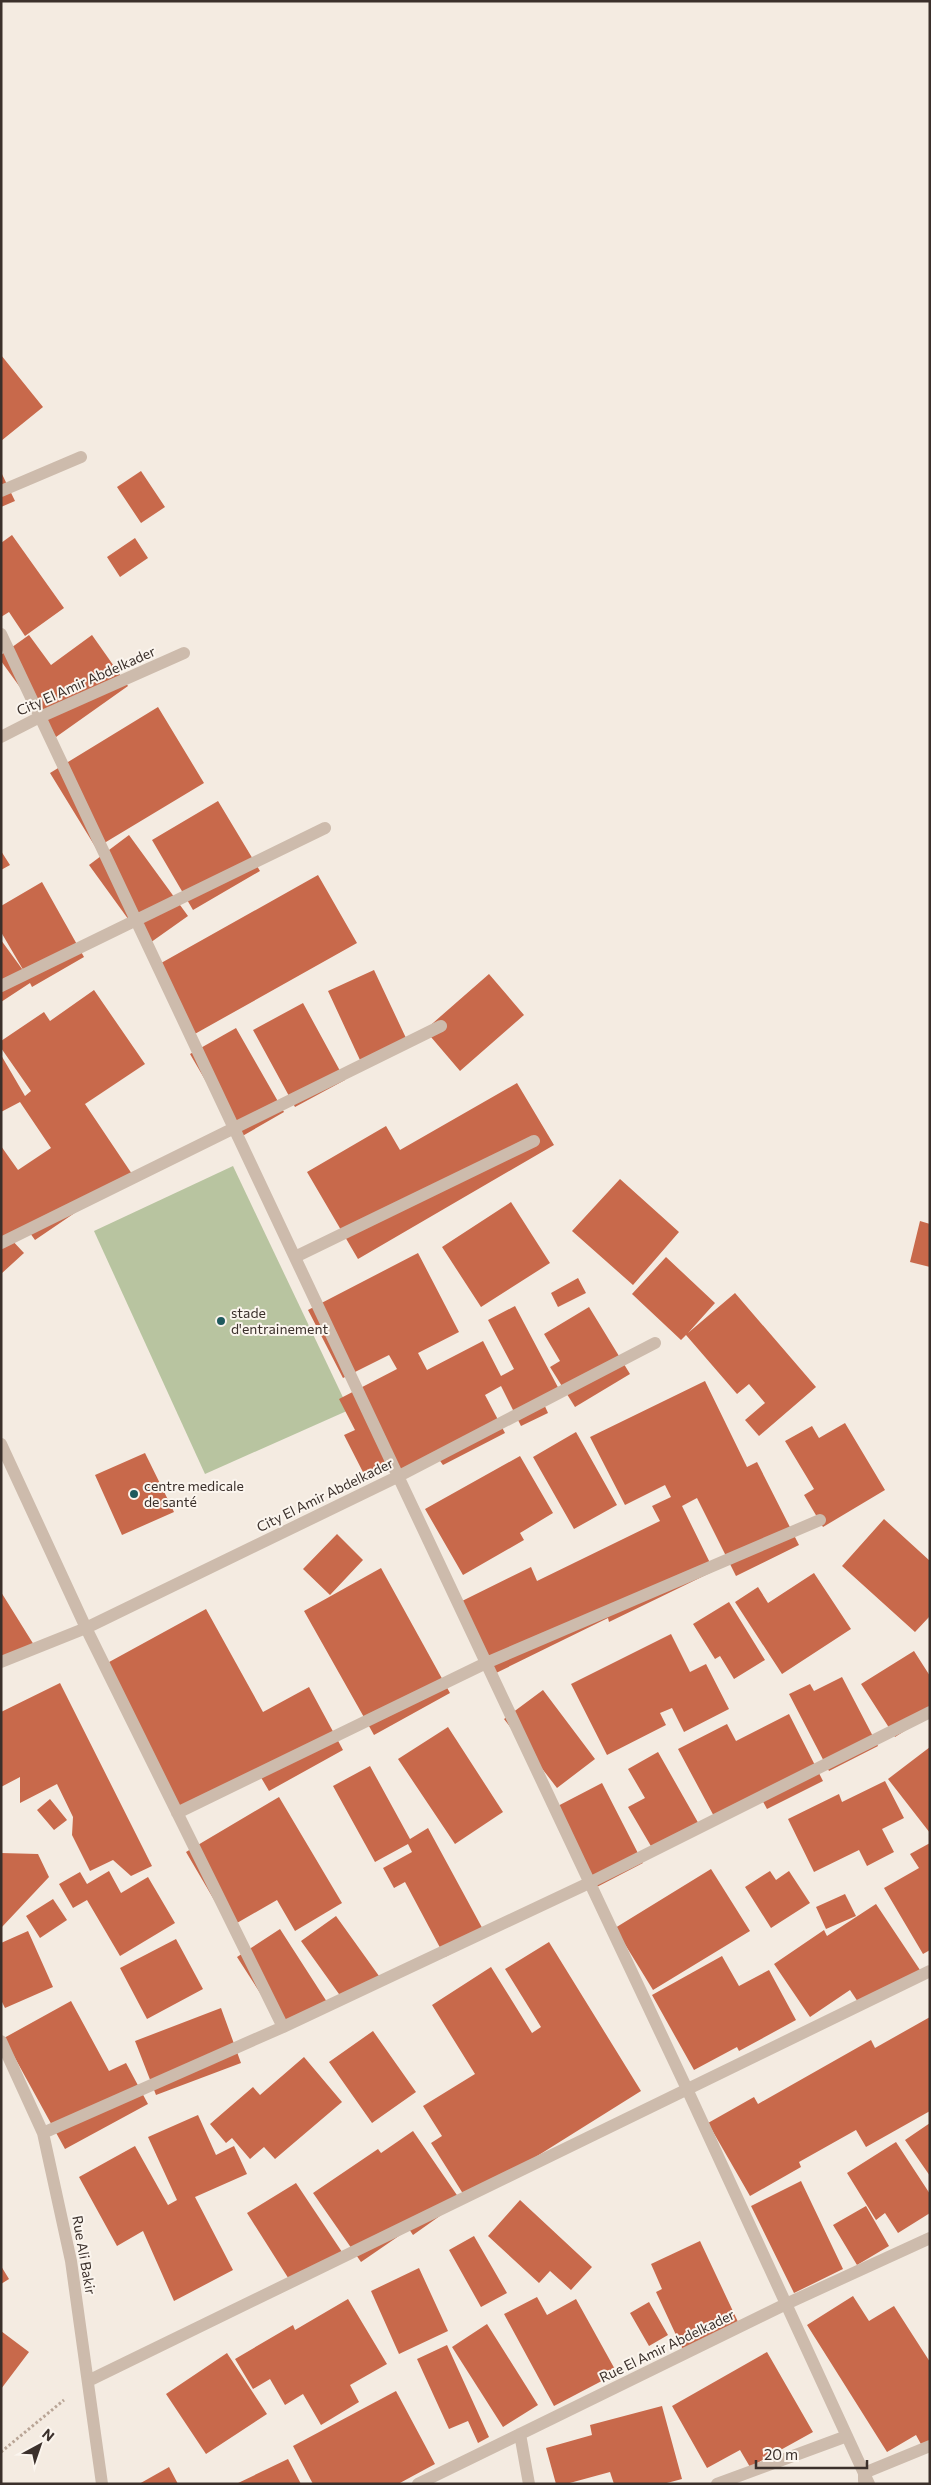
<svg xmlns="http://www.w3.org/2000/svg" width="931" height="2485" font-family="Commissioner,sans-serif">
<style>
.green{fill:#b8c4a0}
.building{fill:#c8694b}
.lines{fill:none;stroke-linecap:round;stroke-linejoin:round}
.path{stroke:#b9a596;stroke-width:3;stroke-dasharray:2.5 2.5;stroke-linecap:butt}
.minor{stroke:#cdbbac;stroke-width:12}
.poi-dot{fill:#1f5a5e;stroke:#fbf5ee;stroke-width:2}
.labels{text-anchor:middle;stroke-width:4;stroke-linejoin:round;paint-order:stroke}
.street-label{font-size:14px;fill:#3b302b;stroke:#fbf5ee}
.poi-label{font-size:14px;fill:#3b302b;stroke:#fbf5ee;text-anchor:start}
</style>
<rect width="100%" height="100%" fill="#f4ebe1"/>
<path class="green" d="M233 1166 349 1410 205 1474 94 1231Z"/>
<path class="building" d="M1 355 43 407 1 441Z
M141 471 165 507 141 523 117 487Z
M1 472 15 501 1 507Z
M12 535 64 608 25 636 9 612 1 617V543Z
M135 538 148 558 120 577 107 557Z
M29 635 51 665 92 635 128 686 56 737 1 661V655Z
M158 707 204 783 96 848 50 773Z
M218 801 260 871 193 910 152 840Z
M129 835 188 916 147 945 89 865Z
M1 851 10 865 1 870Z
M318 875 357 943 193 1035 154 967Z
M42 882 84 957 32 987 30 983 1 1002V940L25 973 1 932V906Z
M374 970 406 1038 360 1060 328 991Z
M489 974 524 1015 460 1071 425 1030Z
M94 990 145 1064 85 1104 132 1174 35 1240 25 1226 9 1237 24 1253 1 1274V1146L18 1170 51 1148 20 1102 1 1112V1055L25 1096 31 1091 1 1048V1041L44 1012 50 1021Z
M303 1003 345 1080 295 1107 253 1030Z
M236 1028 284 1112 239 1138 190 1054Z
M517 1083 554 1145 358 1259 307 1172 386 1126 400 1150Z
M620 1179 679 1232 633 1285 572 1231Z
M511 1202 550 1263 481 1307 442 1247Z
M920 1221 930 1224V1267L910 1262Z
M418 1253 459 1332 418 1353 427 1370 483 1341 501 1376 514 1369 488 1320 515 1306 561 1393 543 1402 548 1413 521 1426 501 1386 485 1395 505 1433 443 1465 438 1458 395 1480 388 1467 366 1478 344 1435 355 1430 339 1399 397 1369 389 1355 343 1378 308 1310Z
M666 1257 715 1303 688 1333 735 1293 816 1387 759 1436 745 1420 765 1403 749 1384 737 1394 686 1335 681 1340 632 1294Z
M578 1278 586 1293 558 1307 551 1293Z
M589 1307 630 1374 575 1407 550 1367 560 1361 544 1334Z
M705 1381 747 1467 757 1462 799 1545 736 1576 697 1498 682 1506 714 1571 609 1622 608 1618 494 1674 458 1603 531 1567 537 1581 660 1521 652 1506 671 1497 665 1485 625 1505 590 1437Z
M845 1423 885 1490 823 1527 804 1495 814 1489 785 1441 812 1426 819 1438Z
M576 1432 617 1505 574 1529 533 1457Z
M145 1453 174 1512 122 1535 95 1475Z
M520 1456 553 1513 520 1533 524 1540 463 1575 425 1509Z
M884 1519 930 1561V1616L915 1632 842 1566Z
M337 1534 363 1560 330 1595 303 1569Z
M381 1568 450 1693 374 1735 304 1611Z
M814 1573 851 1629 782 1674 735 1602 758 1587 768 1603Z
M1 1592 34 1645 1 1666Z
M729 1602 765 1660 734 1679 720 1656 715 1659 693 1624Z
M206 1609 263 1712 309 1687 343 1750 269 1791 259 1774 182 1816 100 1667Z
M671 1634 690 1672 706 1664 729 1709 684 1732 672 1708 660 1713 666 1725 607 1755 571 1684Z
M914 1651 930 1676V1715L895 1737 861 1684Z
M842 1677 878 1746 829 1771 789 1694 810 1684 814 1691Z
M60 1683 152 1866 131 1876 113 1860 90 1871 72 1835 73 1817 57 1784 20 1803V1777L1 1787V1712Z
M543 1690 595 1759 557 1788 504 1719Z
M789 1714 823 1781 767 1809 761 1798 716 1820 678 1749 727 1724 736 1741Z
M448 1727 503 1812 455 1844 398 1759Z
M930 1747V1833L888 1779Z
M658 1752 700 1826 655 1853 628 1807 645 1798 628 1769Z
M370 1766 410 1839 428 1828 486 1935 445 1957 405 1882 394 1888 383 1868 412 1852 408 1844 375 1862 333 1786Z
M885 1781 904 1818 882 1829 894 1852 867 1866 859 1850 814 1872 788 1819 839 1794 842 1802Z
M602 1783 643 1863 593 1889 552 1809Z
M279 1797 342 1903 295 1931 277 1900 230 1927 186 1852Z
M50 1799 67 1820 54 1830 37 1810Z
M930 1843V1950L923 1954 884 1888 919 1868 910 1854Z
M1 1853 38 1854 49 1877 1 1928Z
M711 1869 750 1931 653 1990 615 1928Z
M109 1871 121 1893 148 1877 175 1923 120 1956 87 1900 73 1908 59 1884 80 1872 87 1884Z
M770 1871 776 1880 789 1871 810 1903 771 1928 745 1887Z
M845 1894 856 1916 826 1929 816 1907Z
M53 1899 67 1920 40 1938 26 1916Z
M876 1904 920 1970 862 2008 850 1990 810 2017 774 1964 824 1930 827 1936Z
M336 1916 379 1976 344 2001 301 1941Z
M280 1929 327 2002 284 2030 237 1957Z
M28 1931 53 1987 5 2008 1 2000V1943Z
M176 1939 203 1989 147 2019 120 1968Z
M549 1942 641 2091 467 2200 431 2143 442 2136 423 2106 475 2074 432 2005 491 1967 532 2033 541 2027 505 1969Z
M722 1956 739 1986 769 1970 796 2020 739 2051 737 2047 694 2070 652 1995Z
M71 2001 109 2071 126 2063 148 2104 65 2149 4 2038Z
M221 2008 241 2063 156 2095 135 2041Z
M930 2017V2111L866 2147 856 2130 799 2162 801 2167 750 2196 708 2123 754 2097 758 2104 871 2040 875 2048Z
M373 2031 416 2092 372 2123 329 2062Z
M304 2057 342 2102 275 2159 264 2147 250 2159 232 2138 226 2143 210 2124 253 2087 260 2095Z
M198 2115 216 2155 234 2146 247 2174 195 2197 233 2270 174 2301 143 2231 117 2246 79 2177 135 2146 168 2205 177 2200 148 2137Z
M930 2123V2176L905 2140Z
M413 2131 461 2201 413 2235 409 2229 361 2262 313 2193 378 2149 381 2153Z
M896 2142 930 2194V2213L898 2233 885 2213 876 2220 847 2173Z
M801 2181 843 2269 794 2293 751 2206Z
M296 2183 342 2252 292 2284 247 2213Z
M520 2200 592 2267 571 2290 550 2271 539 2283 488 2236Z
M866 2206 889 2246 857 2265 833 2225Z
M474 2236 507 2293 481 2307 449 2250Z
M700 2241 739 2324 683 2350 656 2292 662 2289 651 2264Z
M1 2266 9 2279 1 2284Z
M419 2268 448 2331 399 2354 371 2291Z
M853 2296 869 2321 894 2306 930 2362V2441L922 2446 916 2435 887 2452 807 2325Z
M537 2297 547 2315 576 2299 617 2373 554 2406 504 2314Z
M348 2299 387 2364 350 2385 359 2402 321 2425 303 2394 285 2405 270 2379 253 2389 235 2359 293 2325 295 2330Z
M649 2302 668 2335 649 2346 630 2313Z
M487 2324 538 2405 503 2427 452 2347Z
M1 2331 29 2352 1 2389Z
M447 2345 489 2437 478 2443 468 2421 449 2429 417 2359Z
M767 2352 813 2432 750 2467 740 2450 707 2468 672 2406Z
M227 2353 267 2414 206 2454 166 2394Z
M396 2391 435 2464 398 2484H313L293 2446Z
M662 2406 682 2479 663 2484H614L610 2472 566 2484H556L546 2448 592 2435 590 2425Z
M288 2459 301 2484H236Z
M169 2467 178 2484H139Z"/>
<g class="lines">
<path class="path" d="M1 2452 64 2400"/>
<path class="minor" d="M1 491 81 457
M1 634 687 2089 869 2484
M1 737 40 717 184 653
M1 986 325 828
M1 1243 441 1026
M295 1257 534 1141
M1 1444 86 1628 283 2027
M1 1662 86 1628 399 1476 655 1343
M177 1813 486 1663 820 1520
M1 2041 43 2133 71 2261 102 2484
M43 2133 283 2027 589 1883 930 1712
M88 2381 930 1971
M520 2434 529 2484
M864 2481V2473L930 2446
M418 2484 786 2304 930 2238
M717 2484 847 2436"/>
</g>
<g class="poi-dot">
<circle cx="221" cy="1321" r="5"/>
<circle cx="134" cy="1494" r="5"/>
</g>
<g class="labels">
<g class="street-label">
<text transform="translate(86 681) rotate(-24)" y="5">City El Amir Abdelkader</text>
<text transform="translate(325 1495) rotate(-26)" y="5">City El Amir Abdelkader</text>
<text transform="translate(84 2255) rotate(80)" y="5">Rue Ali Bakir</text>
<text transform="translate(667 2346) rotate(-26)" y="5">Rue El Amir Abdelkader</text>
</g>
<g class="poi-label">
<text x="231" y="1318">stade<tspan x="231" dy="16">d'entrainement</tspan></text>
<text x="144" y="1491">centre medicale<tspan x="144" dy="16">de santé</tspan></text>
</g>
</g>
<rect width="931" height="2485" fill="none" stroke="#3b302b" stroke-width="5"/>
<g transform="translate(40 2445) rotate(40)" stroke="#fbf5ee" stroke-width="4" paint-order="stroke">
<path d="M0-4L9 19L0 12L-9 19Z" fill="#3b302b"/>
<text y="-8" font-size="14" font-weight="bold" text-anchor="middle" fill="#3b302b">N</text>
</g>
<path d="M756 2460v8h111v-8" fill="none" stroke="#3b302b" stroke-width="2.5"/>
<text x="764" y="2460" font-size="15" fill="#3b302b" stroke="#fbf5ee" stroke-width="4" paint-order="stroke">20 m</text>
</svg>
